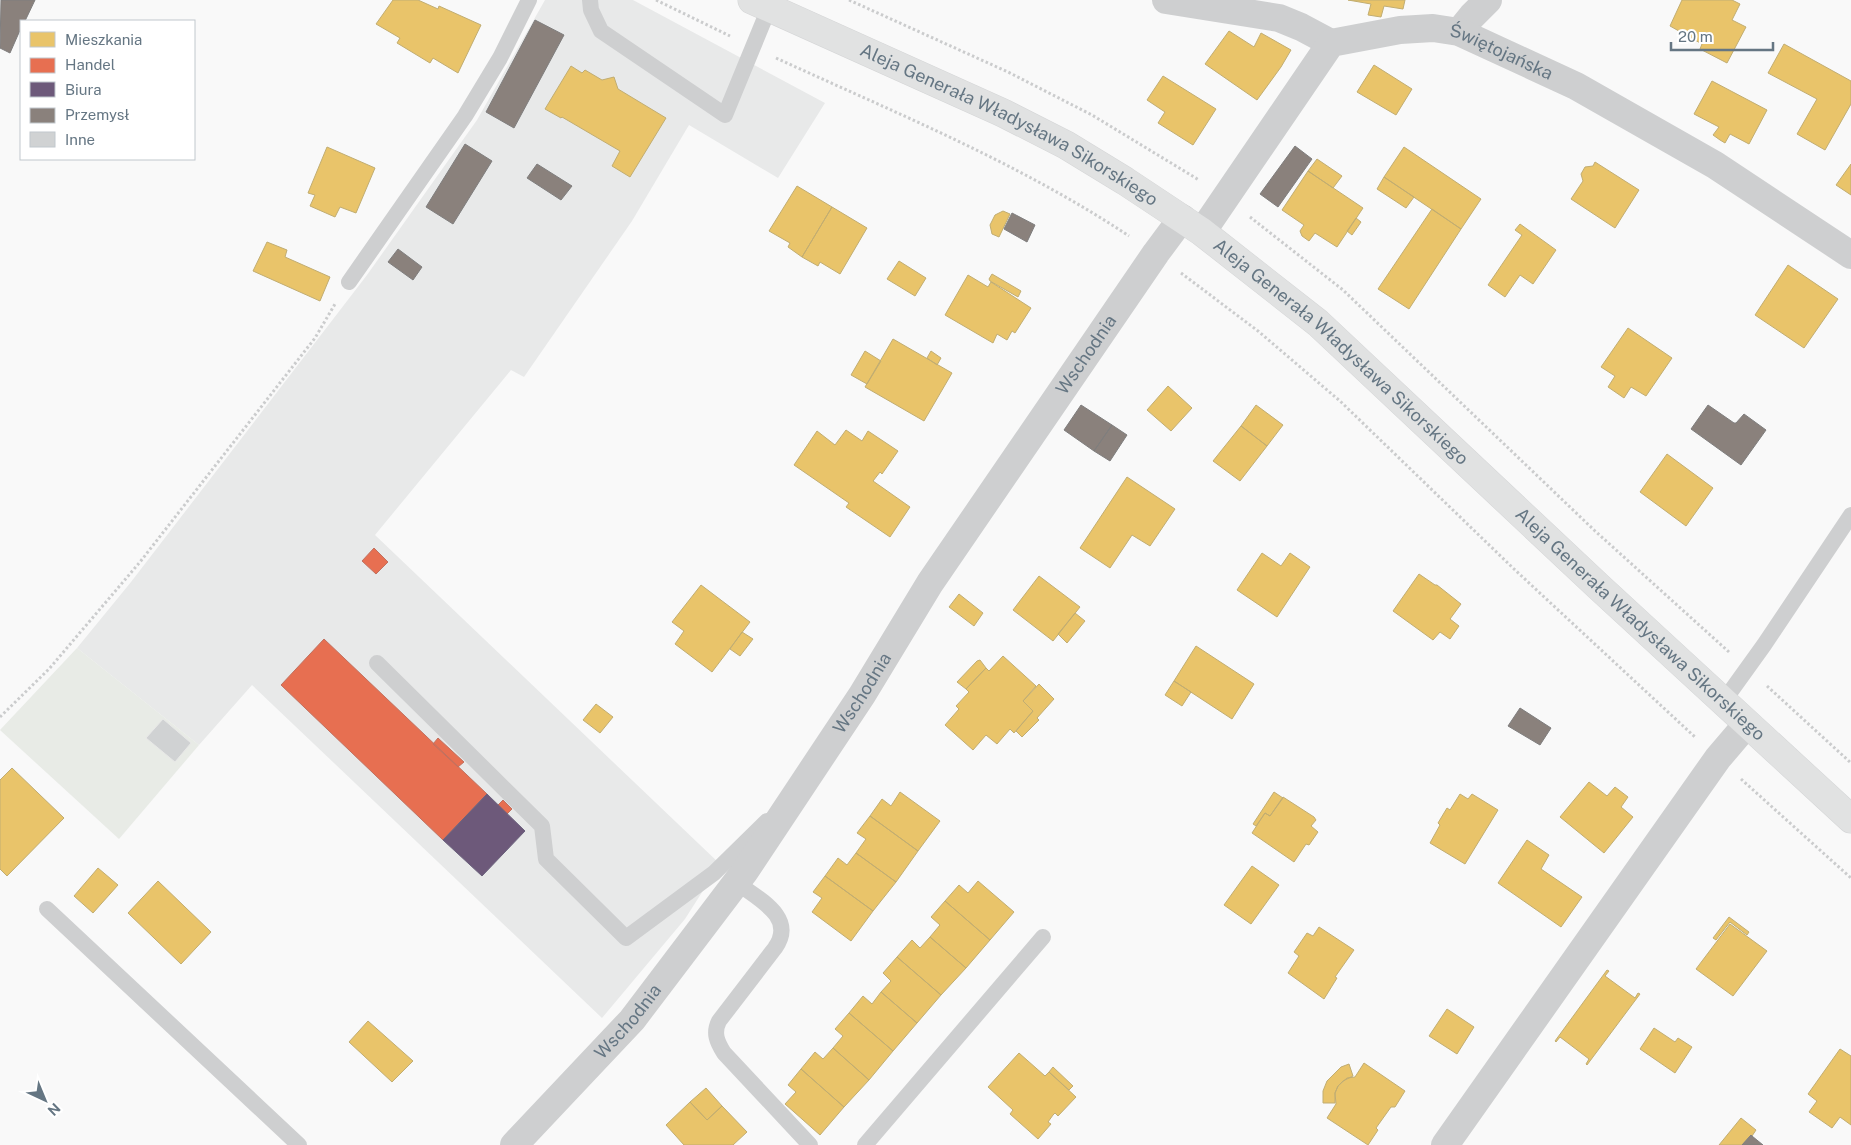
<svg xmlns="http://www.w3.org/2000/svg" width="1851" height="1145" font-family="'Public Sans',sans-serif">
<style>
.built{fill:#e8e9e9}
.green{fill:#e8ebe6}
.homes{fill:#e9c46a;stroke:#c1ad72}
.shops{fill:#e76f51;stroke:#c07160}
.offices{fill:#6d597a;stroke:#6b627d}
.industry{fill:#8a817c;stroke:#7f7e7e}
.building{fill:#d0d2d3;stroke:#e8e8e8}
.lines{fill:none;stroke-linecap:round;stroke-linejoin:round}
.secondary-casing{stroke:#d5d6d7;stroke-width:29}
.path{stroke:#cbcccd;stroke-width:3;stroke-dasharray:2.5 2.5;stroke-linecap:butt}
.service{stroke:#cecfd0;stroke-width:16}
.minor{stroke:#cecfd0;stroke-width:28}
.secondary{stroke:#e1e2e2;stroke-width:28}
.labels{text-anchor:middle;stroke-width:5;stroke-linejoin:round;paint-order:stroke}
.street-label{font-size:18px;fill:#657683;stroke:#fff}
</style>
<rect width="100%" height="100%" fill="#f9f9f9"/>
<path class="built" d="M545 0H633L825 103 778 178 689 125 632 221 524 377 511 370 375 535 720 864 685 919 602 1018 252 685 199 745 77 648 131 582 367 275 477 120Z"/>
<path class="green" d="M77 648 199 745 119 839 0 730Z"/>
<path class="homes" d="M393 0H418L438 9 439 6 481 25 458 73 433 58 430 63 397 43 400 38 376 24Z
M1348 0H1405L1403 9 1384 6 1381 17 1368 15 1371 4Z
M1682 0H1732L1740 4 1732 20 1746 27 1727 63 1700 49 1702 44 1670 26Z
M1229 31 1254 47 1261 33 1291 50 1281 67 1257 100 1205 64Z
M1784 44 1851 81V104L1825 150 1797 134 1817 99 1768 73Z
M1374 65 1412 89 1396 115 1357 92Z
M571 66 582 73 585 70 602 80 614 77 618 89 666 118 630 177 612 166 620 151 562 117 561 118 545 109Z
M1163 76 1216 109 1193 145 1158 123 1165 112 1147 100Z
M1712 81 1767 110 1749 144 1730 134 1725 143 1720 140 1713 135 1719 127 1694 114Z
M327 147 375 168 356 213 340 207 335 217 310 206 315 195 308 193Z
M1404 147 1481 199 1461 229 1384 177Z
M1317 159 1342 176 1333 188 1308 171Z
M1595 162 1639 190 1615 228 1571 199 1583 181 1581 174 1585 167 1593 166Z
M1851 164V195L1836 185Z
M1308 171 1363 208 1337 247 1315 233 1309 241 1302 236 1300 231 1304 225 1282 210Z
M1384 177 1414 197 1406 208 1377 189Z
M797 186 832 207 802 257 788 247 790 243 769 231Z
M832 207 867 228 840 274 820 262 818 266 802 257Z
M1432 209 1461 229 1409 309 1378 289Z
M1003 211 1010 214 999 237 992 234 990 225 995 215Z
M1356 218 1361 222 1352 235 1347 231Z
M1520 224 1556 250 1533 284 1520 275 1505 297 1488 285 1522 235 1515 230Z
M267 242 287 250 285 257 330 277 320 301 253 271Z
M899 261 926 278 915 296 887 279Z
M1788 265 1838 299 1804 348 1755 315Z
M992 274 1021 291 1018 297 990 281 989 279Z
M968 275 988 287 991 282 1031 308 1015 333 1012 331 1007 340 997 334 993 343 945 315Z
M1628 328 1672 358 1646 396 1631 387 1624 398 1608 387 1615 376 1601 367Z
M893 339 952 373 924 421 865 387Z
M865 351 881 361 867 384 851 375Z
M931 351 941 358 937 365 927 358Z
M1168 386 1192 408 1171 431 1147 410Z
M1256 405 1283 425 1267 446 1241 426Z
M1241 426 1267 446 1240 481 1213 461Z
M846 430 862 441 868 431 898 451 882 474 880 472 873 481 910 507 890 537 846 507 849 503 794 465 817 431 835 445Z
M1667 454 1713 488 1686 526 1640 492Z
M1127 477 1175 509 1150 546 1132 535 1110 568 1080 548Z
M1262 553 1281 566 1290 553 1310 567 1277 617 1237 590Z
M1419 574 1435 585H1437L1461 604 1450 619 1459 626 1450 639 1440 632 1433 640 1393 611Z
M1039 576 1080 607 1053 641 1013 610Z
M701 585 750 622 712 672 675 644 684 631 672 622Z
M959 594 983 613 974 626 949 607Z
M1075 613 1085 621 1067 643 1058 634Z
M742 632 753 639 740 656 730 649Z
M1196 646 1254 684 1232 719 1174 681Z
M1003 656 1036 686 1023 701 1033 711 1014 733 1010 729 997 744 986 735 973 750 945 725 959 709 956 706 969 692 966 689 986 668 989 671Z
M980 660 986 668 966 689 957 682 977 661Z
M1174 681 1191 692 1182 706 1165 695Z
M1039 684 1054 699 1037 718 1039 720 1022 737 1016 731 1033 711 1023 701Z
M596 704 613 717 600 733 583 720Z
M12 768 64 818 7 876 0 869V780Z
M1589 782 1607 796 1615 787 1628 797 1621 807 1633 817 1604 853 1560 817Z
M900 792 940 821 918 851 870 816 882 799 891 806Z
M1274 792 1283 798 1270 816 1265 813 1256 826 1253 824Z
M1460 794 1468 799 1472 794 1498 810 1465 864 1430 843 1440 825 1438 823 1447 808 1450 810Z
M1283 797 1314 817 1316 820 1311 826 1318 832 1309 845 1306 844 1294 862 1252 833 1265 813 1270 816Z
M870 816 918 851 896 882 856 853 866 839 857 833Z
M1527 840 1549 855 1541 869 1582 897 1561 927 1498 883Z
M856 853 896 882 873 911 825 876 838 858 847 865Z
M1252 866 1279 885 1251 924 1224 905Z
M98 868 118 885 93 913 74 896Z
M825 876 873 911 851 941 812 912 822 898 813 892Z
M158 881 211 932 181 964 128 913Z
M978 881 1014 912 990 940 945 901 959 885 968 893Z
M945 901 990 940 966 968 930 937 940 925 931 917Z
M1729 917 1749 932 1747 935 1730 922 1716 940 1713 938Z
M1730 924 1767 951 1733 996 1696 969Z
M1319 927 1354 950 1335 977 1337 978 1324 999 1288 973 1299 956 1294 952 1307 933 1313 936Z
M930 937 966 968 941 995 897 957 912 940 920 948Z
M897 957 941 995 917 1023 881 992 891 981 883 973Z
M1607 970 1609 971 1605 976 1635 998 1638 993 1640 994 1587 1065 1586 1064 1589 1059 1560 1037 1556 1042 1555 1041Z
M881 992 917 1023 893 1051 849 1013 863 996 872 1004Z
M1447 1009 1474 1027 1457 1054 1429 1036Z
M849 1013 893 1051 869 1080 833 1048 843 1036 835 1029Z
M368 1021 413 1061 392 1082 349 1042Z
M1654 1028 1675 1042 1678 1038 1692 1047 1675 1073 1640 1049Z
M833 1048 869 1080 844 1107 801 1069 815 1052 823 1059Z
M1840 1049 1851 1056V1125L1840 1117 1832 1128 1809 1112 1817 1101 1808 1094Z
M1019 1053 1045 1076 1049 1072 1076 1097 1058 1116 1055 1113 1053 1115 1048 1122 1051 1124 1038 1139 1010 1114 1013 1110 988 1087Z
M1364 1063 1405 1091 1395 1107H1391L1376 1128 1378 1130 1368 1145 1327 1118 1336 1104 1335 1093 1338 1086 1347 1078 1355 1077Z
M1349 1064 1353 1076 1343 1081 1338 1086 1335 1093V1103H1323V1091L1327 1081 1341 1067Z
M1053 1067 1073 1086 1069 1090 1049 1072Z
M801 1069 844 1107 820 1135 785 1104 796 1092 788 1085Z
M706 1088 722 1106 707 1120 690 1102Z
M690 1102 707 1120 722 1106 747 1132 733 1145H684L666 1125Z
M1741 1118 1756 1130 1752 1136 1751 1135 1742 1145H1719Z"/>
<path class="shops" d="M374 548 388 562 376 574 362 561Z
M324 639 487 794 443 840 281 685Z
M438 738 464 762 458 767 433 744Z
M503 800 512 809 507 814 498 805Z"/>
<path class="offices" d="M487 794 525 831 482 876 443 840Z"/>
<path class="industry" d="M1 0H35L25 21H21V28L10 53 0 48Z
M535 20 564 35 514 128 486 112Z
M465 144 492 161 453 224 426 207Z
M1295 146 1312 159 1278 207 1260 194Z
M537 164 572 186 561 200 527 178Z
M1012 213 1035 225 1027 242 1004 229Z
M398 249 422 267 413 280 388 262Z
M1081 405 1112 425 1094 451 1064 430Z
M1708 405 1734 423H1736L1744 414 1766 430 1741 465 1691 429Z
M1112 425 1127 435 1110 461 1094 451Z
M1520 708 1551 728 1540 745 1508 726Z
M1751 1135 1752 1136 1763 1145H1742Z"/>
<path class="building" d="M163 719 191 743 175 762 146 738Z"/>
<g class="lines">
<defs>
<g id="secondary">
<path id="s3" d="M752 0 1003 113 1066 145 1125 181 1202 232 1318 323 1599 587 1851 819"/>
</g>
</defs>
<use href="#secondary" class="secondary-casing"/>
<path class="path" d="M656 0 730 36
M849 0 1008 72 1092 115 1199 180
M776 58C896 113 1019 163 1129 236
M1250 217 1343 290 1594 530 1729 652
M1181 273 1258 331 1340 401 1514 569 1696 738
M1767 686 1851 763
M0 717 49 669 140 562 315 338 335 304
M1741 779 1851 878"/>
<path class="service" d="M590 0 591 10 601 31 725 115 769 8
M349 282 465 116 500 58 529 0
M377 663 542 826 546 859 626 938 714 873 767 821
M1723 702 1764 645 1851 515
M736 882C758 899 797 917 775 948L719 1021C713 1033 717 1042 724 1053L810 1145
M47 909 299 1145
M865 1145 1043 937"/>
<g class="minor">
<path d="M1166 0 1279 18 1301 27 1331 43"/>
<path d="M1459 32 1472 16 1488 0"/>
<path id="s1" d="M1202 232 1331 43 1400 30 1433 28 1459 32 1576 86 1715 165 1851 255"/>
<path id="s2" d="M514 1145 632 1020 745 871 862 695 930 583 1156 253 1182 218"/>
<path d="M1445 1145 1718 758 1747 724"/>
</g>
<use href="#secondary" class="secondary"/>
</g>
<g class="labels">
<g class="street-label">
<text dy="6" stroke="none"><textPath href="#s1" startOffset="405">Świętojańska</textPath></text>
<text dy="6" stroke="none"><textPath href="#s3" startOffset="286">Aleja Generała Władysława Sikorskiego</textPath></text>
<text dy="6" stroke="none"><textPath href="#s3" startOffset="691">Aleja Generała Władysława Sikorskiego</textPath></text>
<text dy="6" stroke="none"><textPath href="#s2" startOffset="978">Wschodnia</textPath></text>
<text dy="6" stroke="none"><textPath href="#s3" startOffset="1096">Aleja Generała Władysława Sikorskiego</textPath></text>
<text dy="6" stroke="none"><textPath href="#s2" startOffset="572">Wschodnia</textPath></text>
<text dy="6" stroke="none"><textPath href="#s2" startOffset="168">Wschodnia</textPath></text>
</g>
</g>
<rect x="20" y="20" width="175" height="140" fill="#ffffff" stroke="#c1c8cd"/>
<rect x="30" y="32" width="25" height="15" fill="#e9c46a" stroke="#c1c8cd"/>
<text x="65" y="45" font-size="15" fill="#657683">Mieszkania</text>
<rect x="30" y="58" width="25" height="15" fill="#e76f51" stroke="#c1c8cd"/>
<text x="65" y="70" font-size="15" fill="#657683">Handel</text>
<rect x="30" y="82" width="25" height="15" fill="#6d597a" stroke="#c1c8cd"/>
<text x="65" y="95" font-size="15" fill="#657683">Biura</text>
<rect x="30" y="108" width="25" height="15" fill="#8a817c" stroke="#c1c8cd"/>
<text x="65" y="120" font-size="15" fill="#657683">Przemysł</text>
<rect x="30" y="132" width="25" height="15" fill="#d0d2d3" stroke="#c1c8cd"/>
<text x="65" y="145" font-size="15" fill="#657683">Inne</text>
<g transform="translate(45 1100) rotate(136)" stroke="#ffffff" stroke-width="4" paint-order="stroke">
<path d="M0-4L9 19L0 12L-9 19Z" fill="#657683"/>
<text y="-8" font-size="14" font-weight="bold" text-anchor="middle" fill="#657683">N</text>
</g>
<path d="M1671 42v8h102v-8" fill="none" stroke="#657683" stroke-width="2.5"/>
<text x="1678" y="42" font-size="15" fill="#657683" stroke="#ffffff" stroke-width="4" paint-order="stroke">20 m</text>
</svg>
